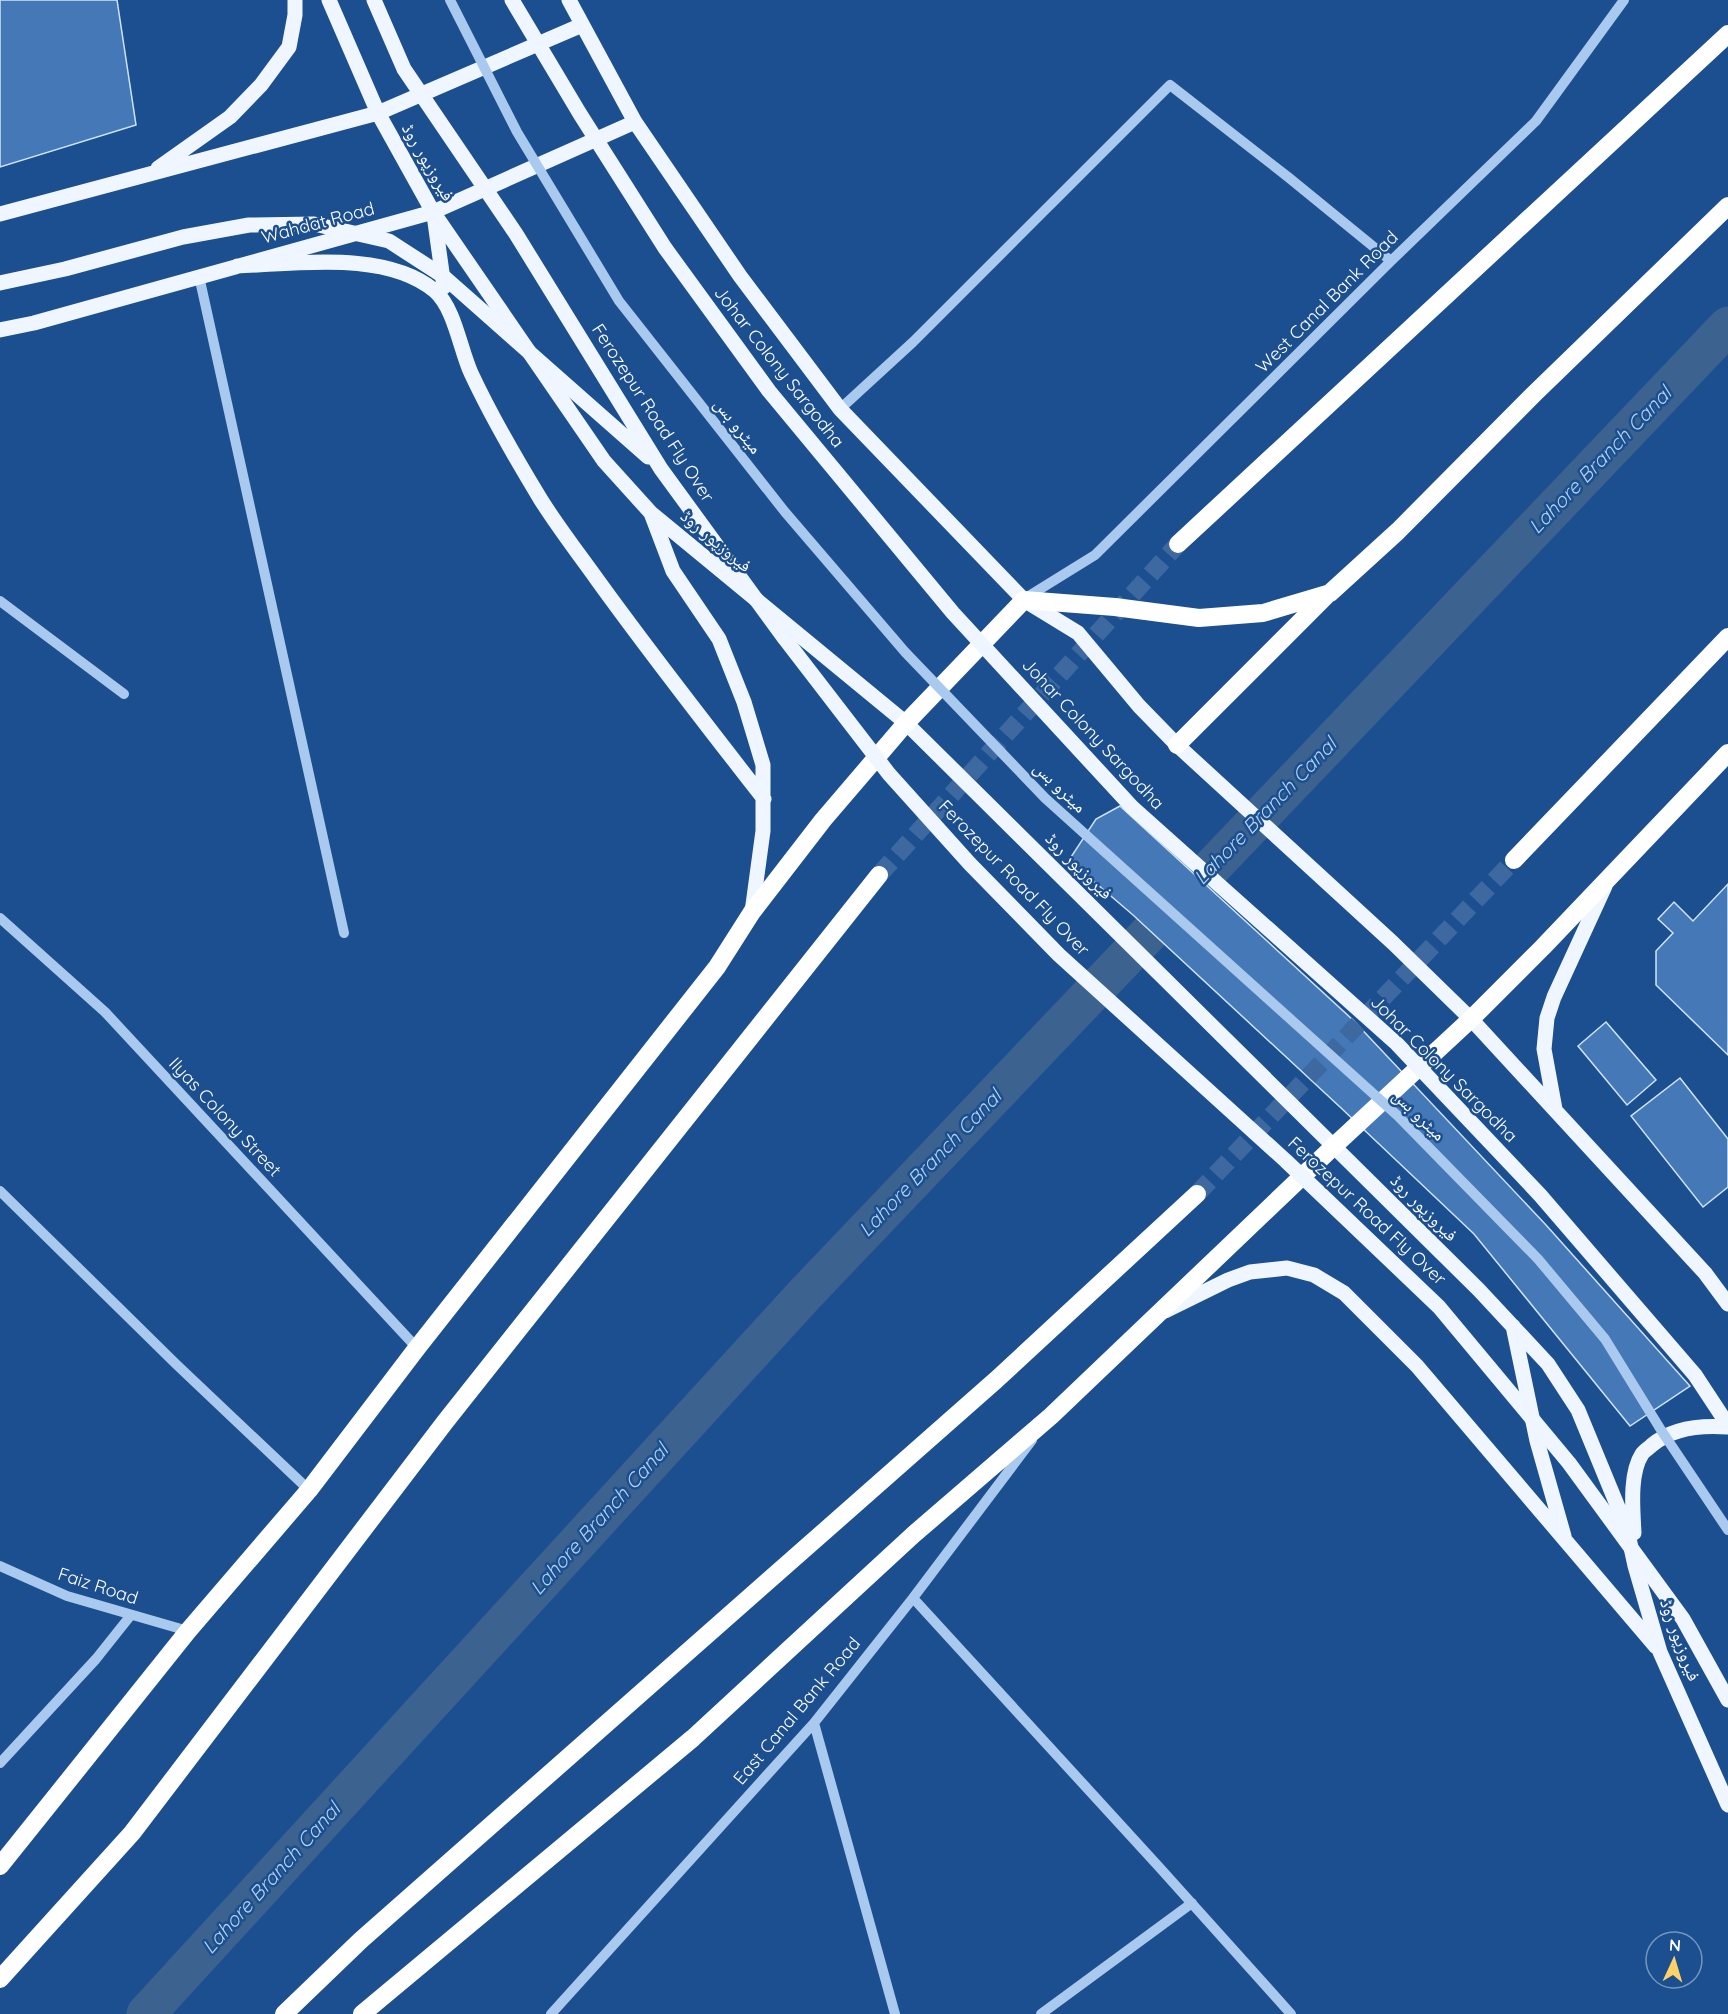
<svg xmlns="http://www.w3.org/2000/svg" width="1728" height="2014" font-family="Quicksand,'Noto Naskh Arabic',sans-serif">
<style>
.lines{fill:none;stroke-linecap:round;stroke-linejoin:round}
.canal{stroke:#3c6290;stroke-width:39}
.building{fill:#4478b7;stroke:#cfe3fa;stroke-width:1.5}
.highway-tunnel{stroke:#3d69a0;stroke-width:18;stroke-dasharray:18 9;stroke-linecap:butt}
.minor{stroke:#a9c9ee;stroke-width:10}
.major{stroke:#f0f6ff;stroke-width:15}
.highway{stroke:#fff;stroke-width:18}
.minor-bridge{stroke:#a9c9ee;stroke-width:10}
.major-bridge{stroke:#f0f6ff;stroke-width:15}
.labels{text-anchor:middle;stroke-width:5;stroke-linejoin:round;paint-order:stroke}
.street-label{font-size:18px;fill:#fff;stroke:#1b4f8f}
.water-label{font-size:20px;font-style:italic;fill:#b5d3f5;stroke:#1b4f8f}
</style>
<rect width="100%" height="100%" fill="#1b4f8f"/>
<g class="lines">
<path class="canal" d="M146 2014 806 1293 1728 326"/>
</g>
<path class="building" d="M0 0H117L136 125 0 167Z
M1120 806 1353 1020 1546 1225 1690 1386 1630 1426 1474 1234 1340 1107 1133 915 1069 860 1096 819Z
M1728 884V1055L1656 985V951L1673 933 1658 919 1674 902 1693 921Z
M1606 1022 1656 1080 1627 1105 1578 1046Z
M1680 1078 1728 1139V1187L1703 1207 1631 1116Z"/>
<g class="lines">
<path class="highway-tunnel" d="M879 875 1178 544
M1197 1194 1514 860"/>
<path class="minor" d="M199 276 344 933
M840 409 913 342 1170 85 1288 177 1391 261
M1024 599 1095 555 1391 261 1536 121 1624 0
M0 601 124 694
M0 918 105 1012 417 1348
M0 1191 177 1365 309 1490
M0 1566 67 1596 188 1631
M913 1598 1160 1868 1291 2014
M814 1723 895 2014
M0 1763 96 1659 131 1615
M551 2014 814 1723 913 1598 1032 1440
M1041 2014 1192 1903"/>
<path class="major" d="M329 0 378 113 433 212 604 461 651 513 906 723 1479 1290 1548 1364 1578 1410 1627 1529 1635 1566 1660 1652 1728 1805
M569 0 635 122 740 276 840 409 1024 600 1078 633 1139 706 1177 745 1393 943 1471 1019 1705 1273 1728 1304
M158 168 230 117 261 85 289 47 295 15V0
M0 214 378 113 582 25
M434 215 444 287
M237 266C297 264 386 250 435 291 455 309 460 349 471 373 492 418 516 459 541 500 558 527 578 553 596 578 650 653 707 726 764 799
M0 330 34 323 433 212 635 122
M651 513 673 571 719 639 744 702 763 765V831L752 912
M1555 1109 1544 1049 1547 1018 1554 997 1605 886
M1165 1311 1228 1280 1250 1272 1287 1268 1314 1275 1344 1293 1417 1366 1656 1647
M1513 1326 1537 1441 1564 1536
M1634 1533C1633 1511 1629 1474 1642 1454 1644 1451 1649 1448 1652 1445 1673 1427 1702 1425 1728 1427"/>
<path class="highway" d="M1178 544 1728 34
M1177 745 1328 594
M1514 860 1728 637
M0 1866 188 1631 309 1490 417 1348 717 967 752 912 823 820 906 723 1024 600 1115 607 1199 618 1263 613 1330 593 1398 531 1535 393 1728 206
M0 1979 132 1833 445 1422 879 875
M284 2014 361 1940 996 1380 1197 1194
M362 2014 693 1738 913 1535 1051 1416 1334 1146 1471 1019 1543 947 1728 753"/>
<path class="minor-bridge" d="M450 0 517 132 619 301 785 512 905 652 1045 798 1398 1116 1538 1259 1605 1339 1661 1430 1728 1530"/>
<path class="major-bridge" d="M374 0 404 69 516 234 661 469 785 639 889 774 970 864 1059 955 1286 1161 1439 1307 1569 1463 1683 1619 1728 1700
M512 0 580 114 665 248 769 391 953 613 1132 807 1397 1044 1540 1195 1695 1375 1728 1425
M0 283 65 269 183 237 249 225 314 224 389 241 443 276 648 457"/>
</g>
<g class="labels">
<g class="street-label">
<text transform="translate(428 162) rotate(60)" y="6">فیروزپور روڈ</text>
<text transform="translate(318 223) rotate(-15)" y="6">Wahdat Road</text>
<text transform="translate(1327 302) rotate(-45)" y="6">West Canal Bank Road</text>
<text transform="translate(779 367) rotate(52)" y="6">Johar Colony Sargodha</text>
<text transform="translate(653 413) rotate(57)" y="6">Ferozepur Road Fly Over</text>
<text transform="translate(738 426) rotate(52)" y="6">میٹرو بس</text>
<text transform="translate(716 541) rotate(40)" y="6">فیروزپور روڈ</text>
<text transform="translate(1093 734) rotate(47)" y="6">Johar Colony Sargodha</text>
<text transform="translate(1060 787) rotate(44)" y="6">میٹرو بس</text>
<text transform="translate(1079 866) rotate(45)" y="6">فیروزپور روڈ</text>
<text transform="translate(1014 878) rotate(46)" y="6">Ferozepur Road Fly Over</text>
<text transform="translate(1444 1069) rotate(45)" y="6">Johar Colony Sargodha</text>
<text transform="translate(1419 1115) rotate(44)" y="6">میٹرو بس</text>
<text transform="translate(225 1117) rotate(47)" y="6">Ilyas Colony Street</text>
<text transform="translate(1424 1208) rotate(45)" y="6">فیروزپور روڈ</text>
<text transform="translate(1367 1211) rotate(43)" y="6">Ferozepur Road Fly Over</text>
<text transform="translate(98 1586) rotate(18)" y="6">Faiz Road</text>
<text transform="translate(1680 1640) rotate(70)" y="6">فیروزپور روڈ</text>
<text transform="translate(797 1711) rotate(-50)" y="6">East Canal Bank Road</text>
</g>
<g class="water-label">
<text transform="translate(1600 460) rotate(-46)" y="7">Lahore Branch Canal</text>
<text transform="translate(1265 811) rotate(-46)" y="7">Lahore Branch Canal</text>
<text transform="translate(930 1163) rotate(-46)" y="7">Lahore Branch Canal</text>
<text transform="translate(599 1519) rotate(-48)" y="7">Lahore Branch Canal</text>
<text transform="translate(271 1878) rotate(-48)" y="7">Lahore Branch Canal</text>
</g>
</g>
<g transform="translate(1674 1960) rotate(4)"><circle r="28" fill="#1b4f8f" stroke="#7695bc" stroke-width="1.5"/>
<path d="M0-4.5L10 22L0 15L-10 22Z" fill="#ffd166"/>
<text y="-9" font-size="16" font-weight="bold" text-anchor="middle" fill="#ffffff">N</text>
</g>
</svg>
